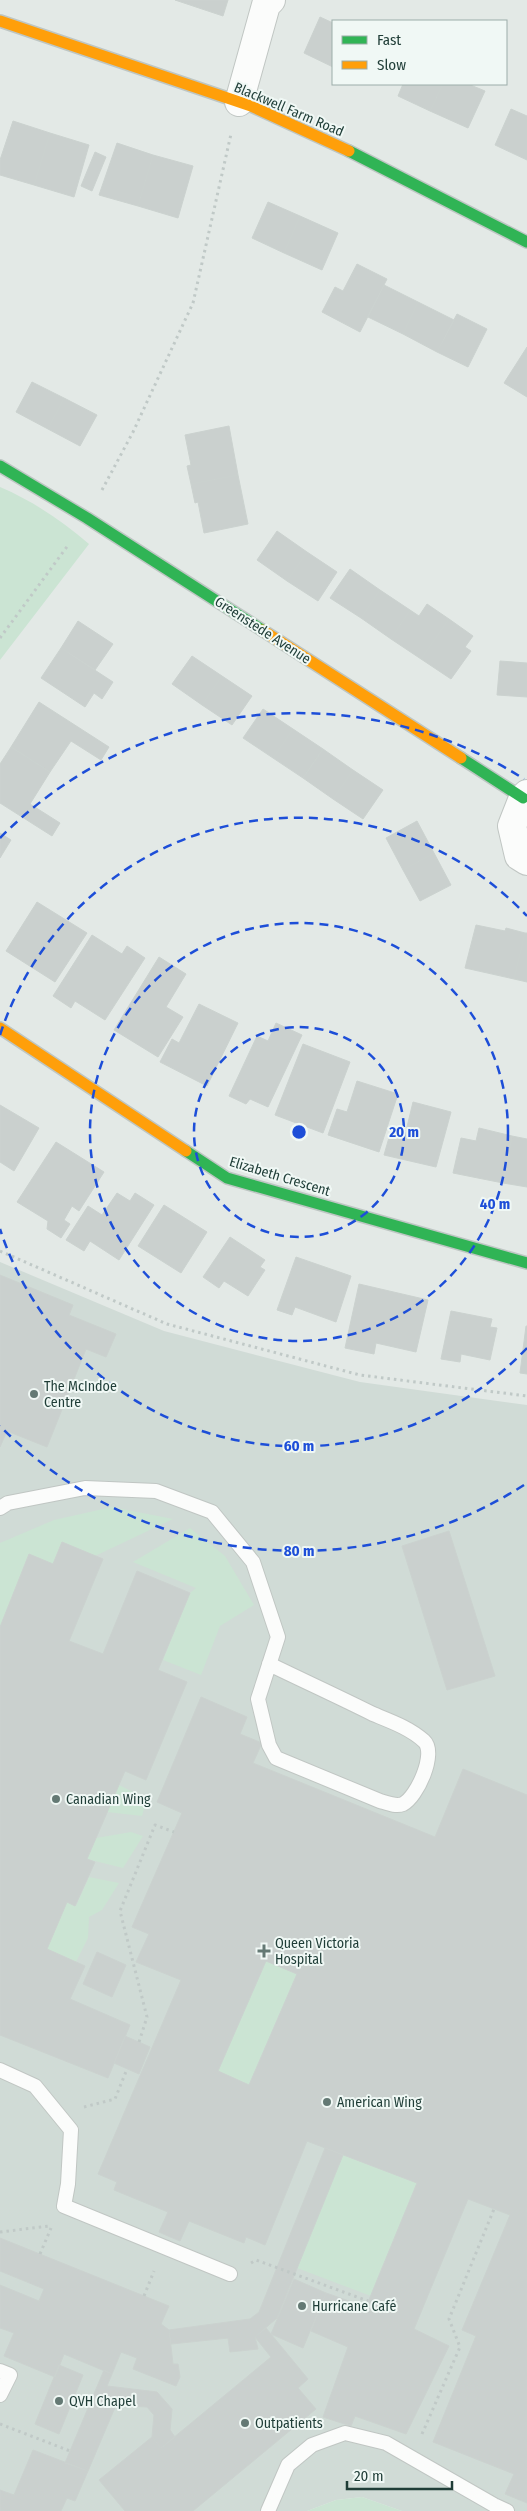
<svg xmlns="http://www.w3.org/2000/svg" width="527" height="2511" font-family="'Fira Sans Condensed',sans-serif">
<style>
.built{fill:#d0dbd6}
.green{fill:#cbe4d3}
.building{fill:#cad0ce;stroke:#cbd2cf;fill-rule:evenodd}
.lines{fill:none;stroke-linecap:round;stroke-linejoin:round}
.lane-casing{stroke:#c0c6c3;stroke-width:16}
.street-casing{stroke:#c0c6c3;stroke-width:30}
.fast-casing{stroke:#bec6c3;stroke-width:14}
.slow-casing{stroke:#bec6c3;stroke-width:14}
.path{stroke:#c0c9c7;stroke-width:3;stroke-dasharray:2.5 4;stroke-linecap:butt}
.lane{stroke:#fbfcfb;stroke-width:14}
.street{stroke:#fbfcfb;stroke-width:28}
.fast{stroke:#30b455;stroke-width:11}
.slow{stroke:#ff9f0a;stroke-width:11}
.ring{fill:none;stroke:#1d4ed8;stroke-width:2.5;stroke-dasharray:9 6}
.poi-dot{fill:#647974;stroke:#f0f8f5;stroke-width:2}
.labels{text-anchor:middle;stroke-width:4;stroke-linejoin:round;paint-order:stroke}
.street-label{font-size:14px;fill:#1f3d37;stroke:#f0f8f5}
.poi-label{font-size:14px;fill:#1f3d37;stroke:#f0f8f5;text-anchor:start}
.centre{fill:#1d4ed8;stroke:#f0f8f5;stroke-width:2.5}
.ring-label{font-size:15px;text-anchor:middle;font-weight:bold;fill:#1d4ed8;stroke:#f0f8f5;stroke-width:4;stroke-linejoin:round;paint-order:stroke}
</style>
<rect width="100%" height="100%" fill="#e3e9e6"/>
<path class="built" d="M0 1262 164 1331 360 1382 527 1405V2511H402L362 2497 336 2500 307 2511H0Z"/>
<path class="green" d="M0 487C33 501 62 521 89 544L0 660Z
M112 1507 173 1519 95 1556 62 1542 53 1564 29 1555 0 1627V1543L54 1520Z
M190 1528 225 1556 254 1605 220 1626 201 1675 163 1660 190 1593 196 1588 133 1562Z
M119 1785 147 1799 142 1816 107 1812Z
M131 1832 143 1836 123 1868 87 1859 96 1838Z
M89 1877 119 1883 102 1910 89 1917 88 1938 76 1962 47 1949 67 1902 76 1906Z
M266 1961 297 1974 249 2085 218 2071Z
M343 2155 417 2183 371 2296 297 2268Z
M362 2497 402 2511H307L336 2500Z"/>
<path class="building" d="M175 0H228L223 16Z
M320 17 333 23V67L304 53Z
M403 84H443L430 111 398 96Z
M443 84H468L485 91 468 128 430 111Z
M511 109 527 116V160L495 145Z
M13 121 50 133 34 185 0 175V160Z
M50 133 89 145 74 197 34 185Z
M117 143 153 155 138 206 99 195Z
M95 152 106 157 92 191 81 186Z
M153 155 193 166 178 218 138 206Z
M268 202 300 216 284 253 252 238Z
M300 216 338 233 322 270 284 253Z
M357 264 387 279 360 332 322 312 335 287 343 291Z
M384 285 418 302 403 334 368 317Z
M418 302 454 320 437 352 403 334Z
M457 314 487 329 468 367 437 352Z
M527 347V397L504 383Z
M32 382 64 398 48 429 16 412Z
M64 398 97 415 80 446 48 429Z
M229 426 238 475 191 484 187 466 191 465 185 435Z
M238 475 248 524 204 533 198 502 195 503 191 484Z
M277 531 307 552 287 581 257 560Z
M307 552 337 572 318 601 287 581Z
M350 569 380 590 361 618 330 598Z
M380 590 410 610 391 639 361 618Z
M427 604 449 619 421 659 391 639 410 610 419 616Z
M449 619 473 636 465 647 471 651 451 679 421 659Z
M78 621 113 644 95 670 61 648Z
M61 648 113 682 102 699 94 693 85 707 41 678Z
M192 656 222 676 202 705 172 684Z
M500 661 527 663V697L497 695Z
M222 676 252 696 232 725 202 705Z
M39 702 109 747 101 760 71 741 50 772 11 747Z
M263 709 293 729 273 758 243 738Z
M293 729 323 749 303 778 273 758Z
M11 747 50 772 30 804 60 823 52 836 0 803V764Z
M323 749 353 770 333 799 303 778Z
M353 770 383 790 363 819 333 799Z
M417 821 434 853 403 870 386 838Z
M0 833 11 840 0 858Z
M434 853 451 885 420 901 403 870Z
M37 902 87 933 55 982 6 951Z
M476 925 505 931 506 928 525 933 514 979 465 968Z
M525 933H527V982L514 979Z
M92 935 122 954 127 946 145 958 105 1020 75 1001 71 1008 53 996Z
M159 957 186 974 166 1007 183 1017 158 1057 114 1030Z
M199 1004 238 1023 207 1086 160 1062 172 1039 179 1043Z
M276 1023 302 1035 268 1107 250 1099 246 1104 229 1096 257 1036 268 1041Z
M303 1044 350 1062 323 1133 275 1115Z
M357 1081 398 1094 379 1152 328 1135 337 1109 347 1112Z
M413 1102 451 1112 436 1167 384 1155 392 1127 406 1131Z
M0 1105 39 1128 14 1171 0 1162Z
M479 1128 512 1136 503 1183 453 1173 461 1138 476 1141Z
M512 1136 527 1139V1187L503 1183Z
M56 1142 104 1172 79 1211 72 1206 64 1220 70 1224 61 1238 47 1229 48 1221 17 1202Z
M117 1193 130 1201 135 1193 154 1205 119 1260 90 1241 84 1251 66 1240 88 1206 102 1215Z
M164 1205 207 1232 181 1273 138 1246Z
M230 1237 265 1260 260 1267 265 1270 248 1296 224 1281 219 1288 203 1277Z
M296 1257 351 1276 336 1322 295 1307 292 1315 277 1310Z
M0 1275 73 1305 69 1315 116 1334 106 1357 86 1349 47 1447 7 1431 0 1447Z
M359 1284 428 1300 416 1352 376 1343 374 1354 345 1348Z
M451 1311 492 1319 490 1327 497 1328 490 1360 461 1354 460 1362 441 1359Z
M526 1326H527V1374L520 1373Z
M449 1531 495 1676 447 1690 402 1546Z
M62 1542 103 1559 69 1641 103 1654 137 1571 190 1593 158 1670 187 1682 146 1780 125 1771 87 1859 95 1862 75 1906 67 1902 47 1949 85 1966 70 1999 130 2025 108 2078 0 2035V1627L29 1554 53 1564Z
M201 1697 247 1717 240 1734 262 1743 253 1763 435 1837 463 1769 527 1795V2503L505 2494 514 2474 433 2442 476 2336 462 2330 510 2215 468 2199 414 2329 449 2346 406 2434 355 2416 351 2426 323 2417 348 2347 311 2331 326 2293 366 2307 417 2183 307 2141 265 2245 246 2237 244 2243 189 2221 180 2241 168 2236 159 2232 168 2212 114 2190 117 2182 98 2174 181 1980 136 1962 149 1934 132 1927 182 1813 157 1802ZM266 1961 297 1974 249 2085 218 2071Z
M97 1952 126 1965 112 1997 83 1984Z
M125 2036 150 2047 139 2074 114 2063Z
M325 2148 343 2155 277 2318 255 2337 258 2349 230 2352 228 2338 171 2344 169 2330 250 2319 259 2312Z
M0 2238 169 2306 161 2324 169 2330 173 2364H178L180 2377 176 2386 133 2369 137 2358 121 2352 112 2374 64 2354 55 2377 4 2356 14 2333 0 2328V2285L39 2301 44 2289 0 2271Z
M294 2279 326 2293 303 2348 271 2334Z
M266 2328 308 2379 298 2388 316 2409 193 2511H125L99 2480 152 2437 161 2448 271 2357 255 2337Z
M59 2365 83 2375 59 2434 35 2424Z
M104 2370 112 2374 107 2386 157 2392 172 2409 170 2430 175 2437 161 2448 152 2437 154 2415 147 2407 116 2405 88 2471 65 2463Z
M33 2450 88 2471 75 2501 67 2498 61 2511H0V2490L14 2495Z"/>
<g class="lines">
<defs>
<path id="lane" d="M0 1508 8 1503 85 1488 156 1491 212 1512 253 1562 278 1637 258 1699 269 1745 276 1758 380 1801C387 1803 396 1807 403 1804 417 1797 437 1753 424 1741 410 1728 390 1721 373 1714 339 1697 304 1681 269 1664
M0 2070 35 2086 71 2130 68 2184 64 2206 230 2274
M0 2371 10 2375 0 2395
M268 2511 288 2465 312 2445 345 2433 386 2443 494 2505 507 2511"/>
<path id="street" d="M239 102 266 5 271 0
M527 794 523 798 512 826 519 856 527 861"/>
<path id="fast" d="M349 151 527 242
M0 466 87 518 262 630
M461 758 523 798
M186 1151 227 1178 527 1263"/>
<path id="slow" d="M0 21 251 106 349 151
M262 630 461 758
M0 1028 186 1151"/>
</defs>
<use href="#lane" class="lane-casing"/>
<use href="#street" class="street-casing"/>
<use href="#fast" class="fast-casing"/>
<use href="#slow" class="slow-casing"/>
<path class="path" d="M102 490 133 432 193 303 231 134
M0 638 69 544
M0 1251 167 1324 360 1375 527 1396
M139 2042 147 2017 120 1911 155 1825 174 1832
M84 2107 115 2099 127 2069
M0 2232 49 2226
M40 2254 51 2228
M251 2263 256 2260 368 2301
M144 2296 154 2271
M0 2424 70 2451
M422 2434 460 2347 449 2319 494 2209"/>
<use href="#lane" class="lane"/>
<use href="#street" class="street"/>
<use href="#fast" class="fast"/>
<use href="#slow" class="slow"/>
</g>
<g class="ring">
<circle cx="299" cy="1132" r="105"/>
<circle cx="299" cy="1132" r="209"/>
<path d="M527 1348A314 314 0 0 1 0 1229M0 1035A314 314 0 0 1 527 916"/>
<path d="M524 1485A419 419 0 0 1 0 1426M0 838A419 419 0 0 1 524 779"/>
</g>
<g class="poi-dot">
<circle cx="34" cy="1394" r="5"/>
<circle cx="56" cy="1799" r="5"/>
<path d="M261.5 1943.5h5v5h5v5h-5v5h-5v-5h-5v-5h5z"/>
<circle cx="327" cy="2102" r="5"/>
<circle cx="302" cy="2306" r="5"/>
<circle cx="59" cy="2401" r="5"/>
<circle cx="245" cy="2423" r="5"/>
</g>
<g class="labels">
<g class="street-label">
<text transform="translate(289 109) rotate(23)" y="5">Blackwell Farm Road</text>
<text transform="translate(263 630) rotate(33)" y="5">Greenstede Avenue</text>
<text transform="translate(280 1176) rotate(17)" y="5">Elizabeth Crescent</text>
</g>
<g class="poi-label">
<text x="44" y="1391">The McIndoe<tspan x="44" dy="16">Centre</tspan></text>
<text x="66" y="1804">Canadian Wing</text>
<text x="275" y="1948">Queen Victoria<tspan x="275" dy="16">Hospital</tspan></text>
<text x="337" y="2107">American Wing</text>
<text x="312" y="2311">Hurricane Café</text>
<text x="69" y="2406">QVH Chapel</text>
<text x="255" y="2428">Outpatients</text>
</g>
</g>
<circle cx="299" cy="1132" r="8" class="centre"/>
<g class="ring-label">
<text x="404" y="1137">20 m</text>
<text x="495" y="1209">40 m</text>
<text x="299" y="1451">60 m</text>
<text x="299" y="1556">80 m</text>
</g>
<rect x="332" y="20" width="175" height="65" fill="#f0f8f5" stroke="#9cada9"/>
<rect x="342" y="36" width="25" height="8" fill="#30b455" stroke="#9cada9"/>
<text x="377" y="45" font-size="15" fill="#1f3d37">Fast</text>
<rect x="342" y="61" width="25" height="8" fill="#ff9f0a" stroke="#9cada9"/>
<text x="377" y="70" font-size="15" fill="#1f3d37">Slow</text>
<path d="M347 2481v8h105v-8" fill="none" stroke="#1f3d37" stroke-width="2.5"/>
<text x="354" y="2481" font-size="15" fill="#1f3d37" stroke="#f0f8f5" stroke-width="4" paint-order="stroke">20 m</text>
</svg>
